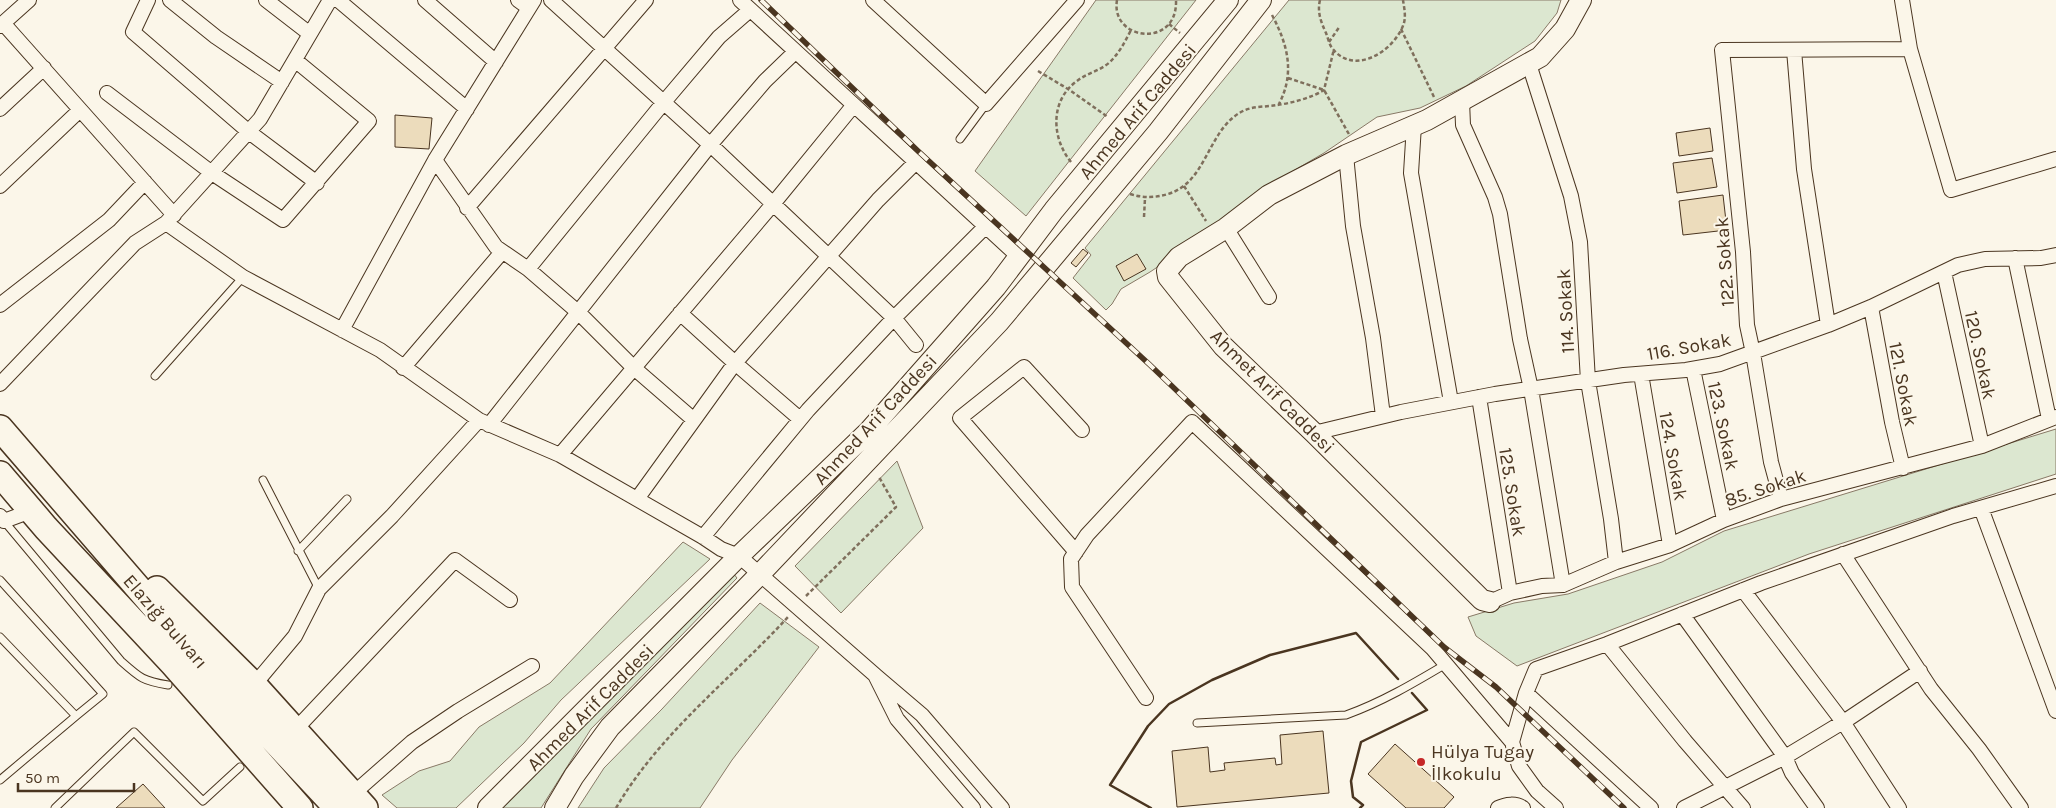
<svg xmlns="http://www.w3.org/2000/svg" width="2056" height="808" font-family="Karla,sans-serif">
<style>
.green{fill:#dce7d0;stroke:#887966}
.building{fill:#ecdcbc;stroke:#4a3520}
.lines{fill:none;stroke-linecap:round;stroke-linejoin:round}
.lane-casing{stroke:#4a3520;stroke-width:9}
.street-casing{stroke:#4a3520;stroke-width:16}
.secondary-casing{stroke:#4a3520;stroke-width:22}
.highway-casing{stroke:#4a3520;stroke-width:28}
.path{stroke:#7f6f5c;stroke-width:2.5;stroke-dasharray:4 2.5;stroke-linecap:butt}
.lane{stroke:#fbf6e9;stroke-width:7}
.street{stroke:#fbf6e9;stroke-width:14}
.secondary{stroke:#fbf6e9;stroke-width:20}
.highway{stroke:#fbf6e9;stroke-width:25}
.rail-casing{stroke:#4a3520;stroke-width:5.5}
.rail{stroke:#fbf6e9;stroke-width:4;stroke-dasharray:11;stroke-linecap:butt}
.wall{stroke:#4a3520;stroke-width:2.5}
.poi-dot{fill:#c62828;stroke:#fbf6e9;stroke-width:2}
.labels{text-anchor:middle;stroke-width:4;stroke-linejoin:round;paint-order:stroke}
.street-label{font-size:19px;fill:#4a3520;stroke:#fbf6e9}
.poi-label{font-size:19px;fill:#4a3520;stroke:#fbf6e9;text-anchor:start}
</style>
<rect width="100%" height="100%" fill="#fbf6e9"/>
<path class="green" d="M1096 0H1196L1026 216 975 171Z
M1289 0H1561L1557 13 1535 41 1466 86 1420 108 1377 117 1324 153 1264 188 1222 224 1150 272 1121 289 1112 304 1106 310 1073 278 1091 255 1085 248Z
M2056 429V474L1809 554 1517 666 1476 636 1468 617 1514 603 1568 594 1662 562 1724 531Z
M897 461 923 528 841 613 795 566Z
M683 542 710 559 561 700 524 743 456 808H397L382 795 419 771 450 761 479 727 550 683Z
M733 573 737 578 591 729 541 808H501Z
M760 603 819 647 732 760 700 808H578L604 768 662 709Z"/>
<path class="building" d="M395 115 432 118 429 149 395 147Z
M1710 128 1713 151 1679 156 1676 133Z
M1712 158 1717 187 1677 193 1673 163Z
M1723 195 1727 230 1683 235 1679 201Z
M1083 249 1088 253 1076 267 1071 263Z
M1137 254 1146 269 1124 281 1116 266Z
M1323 731 1329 793 1177 807 1172 751 1208 747 1210 772 1225 770 1224 763 1275 758 1276 765 1282 764 1280 735Z
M1395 744 1454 797 1444 808H1406L1368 774Z
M143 784 165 808H116Z"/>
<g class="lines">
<defs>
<path id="lane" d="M960 139 986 104
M155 376 243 277
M263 480 319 589
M4 521 121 661C140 678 143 681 168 685
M298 551 347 499
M0 580 103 694 76 716 0 637
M1197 723 1346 715C1382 702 1414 683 1446 664
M0 780 76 716
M55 808 134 732 203 801 240 767"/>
<path id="street" d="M148 0 133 32 249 132 317 183
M170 0 216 37 282 82
M266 0 310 34
M338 0 467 109
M425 0 496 62
M518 0 529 8
M534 0 435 160 496 247 528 269 579 313 634 368 694 420 735 363 878 200 915 163
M551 0 715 149 894 318 916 345
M740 0 1019 257
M873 0 986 104 1077 0
M1902 0 1910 49 1951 190 2056 159
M3 23 174 215
M0 26 29 0
M1794 50 1804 169 1828 325
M1529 64 1571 196 1580 242 1588 381 1611 519 1616 562
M107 93 212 173 283 220 369 121 295 60
M1462 101 1463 125 1495 197 1500 214 1520 339 1531 389 1563 585
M0 109 44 68
M1414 125 1411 173 1451 402
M1346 155 1353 226 1373 338 1383 416
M0 186 80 110
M467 208 646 0
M166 223 243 277 380 350 479 420 560 455 703 537 721 549 739 556 875 675
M1226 228 1269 297
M2015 258 2049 419
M528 269 664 102 719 37 750 10
M1944 272 1982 446
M0 305 109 220 145 182
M1871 307 1892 422 1903 468
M680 313 735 363 800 419
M342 330 435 160
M403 368 502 252
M1693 369 1724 520
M1641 374 1670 545
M0 384 135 243 166 223 260 119 330 0
M1479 397 1510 593
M489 425 710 145 765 81 795 52
M1314 433 1401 412 1495 394 1624 375 1686 370 1720 364 1828 325 1871 307 1958 265 1985 259 2041 258 2056 255
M560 455 773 204 853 106
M637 499 694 420
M1781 499 1771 462 1753 353 1747 325 1743 252 1722 50 1910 49
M1981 508 2056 711
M0 516 4 521 31 511
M703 537 808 410 894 318 985 227
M1076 552 960 418 1024 367 1082 430
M1843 554 1931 689 1979 749 2021 808
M1743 590 1843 722 1899 808
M1490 602 1510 593 1542 586 1563 585 1616 562 1670 545 1724 520 1781 499 1982 446 2056 417
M1682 614 1785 757 1792 773 1817 808
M1607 644 1685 741 1743 808
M254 685 295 636 319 589 392 516 479 420
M1526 693 1651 808
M1146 698 1072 587 1071 559 1087 535 1192 422 1433 649 1512 742
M295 730 455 560 510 600
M354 793 412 742 458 711 532 666
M973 808 897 719 875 675 922 715 1002 808
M1498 808C1506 804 1516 803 1523 808
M1556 808 1537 791 1519 766 1512 742 1526 693 1536 669 1607 644 1761 583 1953 516 2056 486
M1684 808 1785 757 1848 719 1920 671"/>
<path id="secondary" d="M1490 602 1482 600 1314 433 1223 346 1168 277 1167 271 1179 257 1226 228 1269 195 1346 155 1427 120 1540 57 1565 29 1581 0
M488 808 739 556 868 432 996 287 1054 210 1228 0
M555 808 574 776 610 727 760 574 999 322 1158 132 1261 0"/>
<path id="highway" d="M0 428 222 685 337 808
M0 474 46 528 173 664 300 808
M157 589 254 685 365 808"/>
</defs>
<use href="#lane" class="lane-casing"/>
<use href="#street" class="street-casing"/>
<use href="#secondary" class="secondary-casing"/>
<use href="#highway" class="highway-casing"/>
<path class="path" d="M1117 0C1110 41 1178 49 1176 0
M1320 0C1317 12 1321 22 1326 33 1328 38 1329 44 1332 48 1354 77 1395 51 1404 23 1406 15 1404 7 1403 0
M1272 15C1288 45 1295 73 1279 104
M1169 24 1180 33
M1401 29 1434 97
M1329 42 1340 26
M1038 71 1068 89 1108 117
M1288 78 1324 90 1350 136
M1071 162C1052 139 1049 101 1077 81 1087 73 1100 71 1110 62 1119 53 1125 42 1131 30
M1184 186 1206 221
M1130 194C1143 198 1155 198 1168 194 1208 182 1207 129 1243 111 1253 106 1266 107 1277 105 1292 103 1311 98 1324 90L1334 49
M1144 217 1145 198
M806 596 896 507 879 477
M616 808C660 733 730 680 788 617"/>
<use href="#lane" class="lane"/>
<use href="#street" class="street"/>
<use href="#secondary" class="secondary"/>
<use href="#highway" class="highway"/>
<defs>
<path id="rail" d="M761 0 918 151 1150 365 1444 647 1496 687 1624 808"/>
</defs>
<use href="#rail" class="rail-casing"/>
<use href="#rail" class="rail"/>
<path class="wall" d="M1151 808 1110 785 1148 726 1169 704 1212 680 1270 655 1356 633 1398 679
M1360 808 1363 805 1353 797 1351 781 1361 742 1427 710 1412 693"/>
</g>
<circle class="poi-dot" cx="1421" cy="762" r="5"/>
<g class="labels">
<g class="street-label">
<text transform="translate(1137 111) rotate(-50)" y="7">Ahmed Arif Caddesi</text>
<text transform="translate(1724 262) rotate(-94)" y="7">122. Sokak</text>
<text transform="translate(1565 311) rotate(-93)" y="7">114. Sokak</text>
<text transform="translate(1689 346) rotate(-10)" y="7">116. Sokak</text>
<text transform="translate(1981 355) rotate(78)" y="7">120. Sokak</text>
<text transform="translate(1904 384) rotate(79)" y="7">121. Sokak</text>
<text transform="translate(1273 391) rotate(45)" y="7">Ahmet Arif Caddesi</text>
<text transform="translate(875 419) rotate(-47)" y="7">Ahmed Arif Caddesi</text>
<text transform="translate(1724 426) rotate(78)" y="7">123. Sokak</text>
<text transform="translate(1674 456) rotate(80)" y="7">124. Sokak</text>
<text transform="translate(1765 487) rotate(-18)" y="7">85. Sokak</text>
<text transform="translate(1513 492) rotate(81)" y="7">125. Sokak</text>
<text transform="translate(166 621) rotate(49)" y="7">Elazığ Bulvarı</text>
<text transform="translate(590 707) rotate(-45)" y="7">Ahmed Arif Caddesi</text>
</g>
<g class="poi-label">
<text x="1431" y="758">Hülya Tugay<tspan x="1431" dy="22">İlkokulu</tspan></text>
</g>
</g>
<path d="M18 783v8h116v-8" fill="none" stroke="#4a3520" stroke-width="2.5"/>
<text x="25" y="783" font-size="15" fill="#4a3520" stroke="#fbf6e9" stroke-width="4" paint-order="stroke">50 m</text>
</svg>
